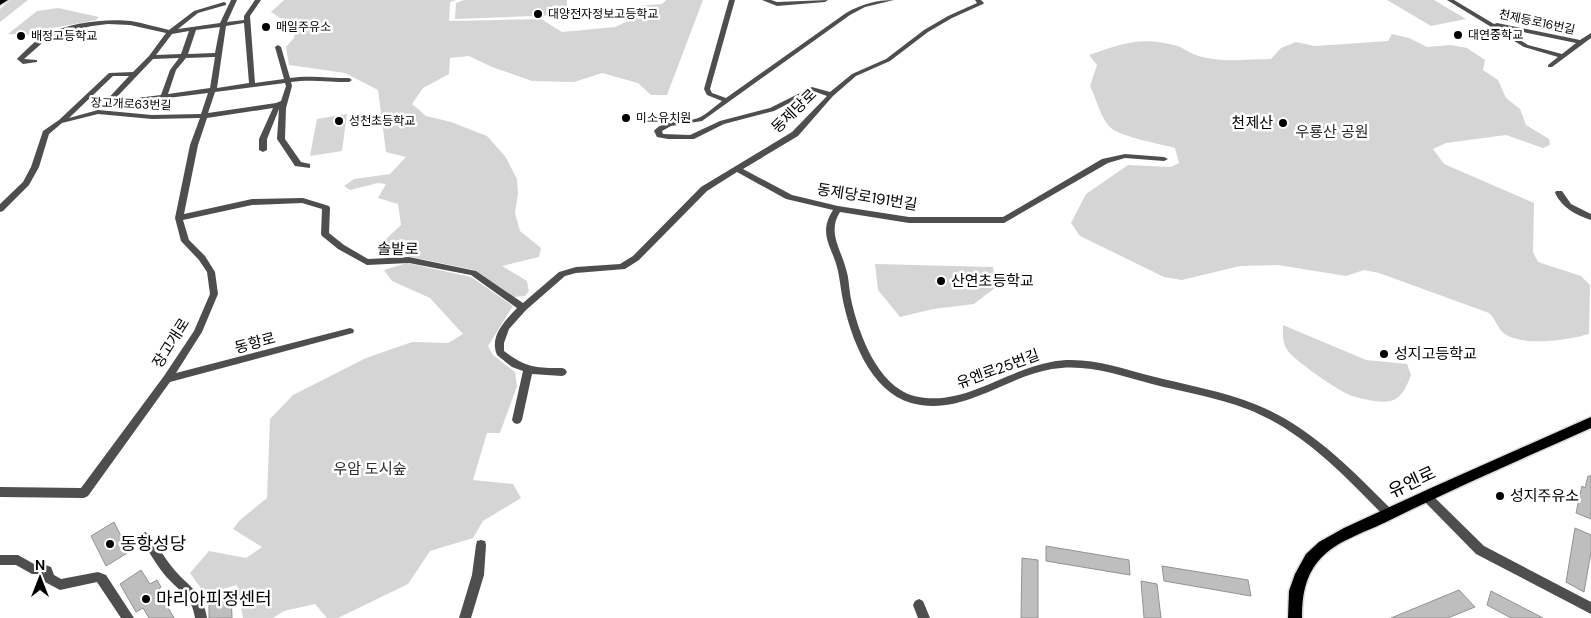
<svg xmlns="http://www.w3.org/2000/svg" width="1591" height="618" font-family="'DM Sans','Noto Sans KR',sans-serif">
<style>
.green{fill:#d5d5d5}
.building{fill:#bebebe;stroke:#929292}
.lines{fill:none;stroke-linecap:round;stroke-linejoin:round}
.major-casing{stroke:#dbdbdb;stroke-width:3}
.minor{fill:#4e4e4e;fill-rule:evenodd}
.major{fill:#000;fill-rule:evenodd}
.poi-dot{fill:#000;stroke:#fff;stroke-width:2}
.labels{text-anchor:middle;stroke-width:5;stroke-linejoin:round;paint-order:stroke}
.far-poi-label{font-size:12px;fill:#000;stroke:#fff;text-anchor:start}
.far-street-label{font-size:12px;fill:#000;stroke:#fff}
.street-label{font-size:15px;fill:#000;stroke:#fff}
.poi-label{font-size:15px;fill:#000;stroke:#fff;text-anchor:start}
.park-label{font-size:15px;fill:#2c2c2c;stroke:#fff}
.near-street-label{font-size:18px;fill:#000;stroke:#fff}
.near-poi-label{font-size:18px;fill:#000;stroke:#fff;text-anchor:start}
</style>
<rect width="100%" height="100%" fill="#fff"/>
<path class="green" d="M10 0H28L0 22V9Z
M284 0H456L450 2 449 21 541 19 562 32 615 27 628 21 637 6 662 4 666 0H703L667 95H651L638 83 602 73 574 82 532 81 492 67 469 56 450 58 449 74 423 88 412 104 426 116 451 122 487 136 505 156 517 179 518 193 515 213 520 231 541 248 539 257 502 266 527 281 529 291 525 296 514 297 474 270 393 253 385 240 401 225 398 204 378 198 386 184 378 183 350 190 344 186 354 179 390 174 406 157 386 152 378 90 345 73 289 65 286 47 294 38 296 28 271 12Z
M464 0H567V8H563L562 13 559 15 455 19 456 3Z
M1387 0H1434L1466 19 1431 26Z
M58 8 99 17 96 20 37 31 30 35 8 34 37 11Z
M1392 34 1409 38 1427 47 1451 45 1467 48 1485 60 1483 70 1498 80 1506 98 1520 109 1526 125 1549 139 1550 145 1543 148 1506 135 1446 143 1433 149 1444 164 1534 203 1533 252 1538 262 1581 276 1590 285 1589 334C1568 340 1524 347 1505 334 1498 330 1496 319 1489 313L1379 273 1364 270 1346 276 1278 265 1240 266 1182 280 1164 277 1080 236 1071 223 1086 194 1128 165 1171 167 1179 163 1175 148C1161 144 1121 137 1111 128 1101 119 1096 98 1090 86L1097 65 1089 55C1123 43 1142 36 1178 46 1185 49 1191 54 1199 56 1221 63 1248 59 1271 59L1281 48 1296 42 1315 46 1388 41Z
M347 114 342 151 310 156 317 119Z
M407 263 471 277 513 306 488 346 493 355 515 372 517 386 500 433H487L473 480 513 484 521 498 483 521 473 538 430 551 408 584 338 618H327L315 604 284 611 273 618H243L237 585 205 594 190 573 209 551 246 558 262 547 233 529 240 520 267 498 270 419 293 395 366 358 412 342 448 343 463 334 430 298 392 281 384 270Z
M875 264 993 267 996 287 974 304 933 309 900 317 878 290Z
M1283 325 1366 360 1407 364 1411 375C1408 383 1404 393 1397 398 1387 406 1363 399 1352 396 1340 392 1295 361 1288 351 1282 343 1283 334 1283 325Z"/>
<path class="building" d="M1588 476H1591V519L1576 513 1582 486 1585 488Z
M114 522 129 552 106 566 91 536Z
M1575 528 1591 535V552L1584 592 1566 582Z
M1046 546 1129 560 1130 575 1046 561Z
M1022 558 1038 560V618H1021Z
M1162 566 1248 580 1251 596 1164 581Z
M141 570 150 584 157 580 161 587 158 590 174 618H149L143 608 136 612 120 584Z
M1141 581 1157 584 1161 618H1144Z
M231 590 232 618H209V603L216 600V596Z
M1459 590 1475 607 1448 618H1391Z
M1491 591 1543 618H1511L1487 605Z"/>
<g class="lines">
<defs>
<path id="major" d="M0 0H8L0 5Z
M1591 417V428C1522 459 1452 489 1384 523 1363 533 1337 541 1321 558 1305 575 1302 596 1302 618H1288L1289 591 1295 574 1306 554 1319 542 1344 528 1431 488Z"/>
</defs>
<use href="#major" class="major-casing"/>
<path class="minor" d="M231 0H237L227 22 244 20V16L255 0H261L250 16 255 83 284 79 275 47 278 45 281 47 290 78C309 75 329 78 349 78L352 80 349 82C330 82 310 79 291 82L292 86 286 108 285 139 301 162 310 164V168L295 166 277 139 279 109 267 139V150L263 152 259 150V139L273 108 207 118 198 145 184 214 252 199 303 198 329 206 330 208 329 233 344 245 368 259 409 257 476 271 523 303 559 272 576 267 620 264 633 256 701 187 792 132 827 96 813 91 774 111 724 124 694 139H668L657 137 654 131C665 118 681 123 695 119 704 117 714 107 722 101L707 95 704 89 729 0H735L710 89 712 93 726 98 846 13C862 4 876 0 894 0L865 7 850 15 702 121 671 126 662 131 663 134 690 135 720 121 770 108 812 87 830 92 852 74 886 59 924 30 948 16 977 3 975 0H981L984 3 983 4 952 18 928 32 890 61 856 76 833 96 798 136 743 169 792 195 838 206 909 217H1003L1102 159 1125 154 1164 157 1168 159 1164 161 1125 158 1108 163 1004 223H909L840 212C827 232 841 249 846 269 849 278 849 289 851 299 858 332 877 386 914 396 963 408 1005 370 1051 362 1085 355 1119 368 1151 376 1186 385 1223 391 1257 405 1311 427 1352 470 1393 511L1394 514 1393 517 1389 519 1385 517C1345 476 1302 430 1247 409 1216 397 1183 392 1152 384 1120 375 1085 363 1052 369 1004 377 962 417 911 403 870 391 851 338 843 301 841 291 840 281 838 271 833 247 817 235 833 210L786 199 737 172 707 191 639 260 625 269 576 273 565 276 526 310 509 329 504 343V351C526 368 536 368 562 368L565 369 567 372 565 375 562 376 532 374 522 420 520 423 517 424 514 423 512 420 523 371 512 367 497 355C489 336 505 321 517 308L471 275 409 263 367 265 338 249 322 236 321 234 322 209 302 203 252 205 183 220 189 240 205 256 215 272 218 294 202 332 176 373 350 328 353 329 354 331 353 333 170 382 88 496 84 498 0 497V487L81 488 164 376 194 331 210 294 207 272 199 260 181 241 175 218 190 145 200 118 152 119 98 114 62 123 49 134 39 167 29 185 3 211 0 212V204L23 182 31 167 43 131 59 120 109 73 133 72 149 56 166 33 130 25 108 24 92 26 64 32 49 37 24 59 37 60V62L23 64 17 59C25 51 36 39 47 34 69 23 106 18 131 21 143 23 156 27 169 30L194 11 224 2 226 3V5L198 13 178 29 220 23ZM244 23 249 83 217 88 226 26ZM220 27 215 53 188 54 196 30ZM189 31 181 54 156 55 172 34ZM215 57 210 88 168 94 176 70 186 58ZM179 58 170 70 161 95 113 101 153 59ZM113 76H129L103 104V106L208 93 201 114 152 115 98 110 69 118ZM285 83 286 86 281 101 276 103 208 113 215 92Z
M762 0H771L777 2 828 0 825 2 777 6Z
M1447 0H1454L1494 24 1497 23 1580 40 1591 33V38L1552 67H1548V65L1558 57 1524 47ZM1499 27 1576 43 1562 54 1528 45Z
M1556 191H1562L1571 204 1591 214V220C1576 215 1562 208 1555 193Z
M1426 491 1430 493 1484 546 1591 602V614L1476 554 1422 499 1421 496 1422 493Z
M145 532 149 534C157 544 163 556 172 567 187 586 203 591 207 618H195C192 595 177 590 164 574 155 563 149 551 141 540L140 537 141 534Z
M481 540 485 541 486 545 484 575 471 618H459L472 575 476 545 477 541Z
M0 555H18L34 564H43L51 567 54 575 61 579 98 572 106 575 134 618H121L97 582 60 590 45 582 42 574H32L16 565H0Z
M919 599 923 601 930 618H918L913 605 915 601Z"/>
<use href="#major" class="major"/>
</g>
<g class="poi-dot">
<circle cx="538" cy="14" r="5"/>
<circle cx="266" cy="27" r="5"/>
<circle cx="1458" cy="35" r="5"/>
<circle cx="21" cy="36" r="5"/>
<circle cx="626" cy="118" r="5"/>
<circle cx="339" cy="121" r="5"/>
<circle cx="1283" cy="123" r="5"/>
<circle cx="941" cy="281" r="5"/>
<circle cx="1384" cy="354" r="5"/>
<circle cx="1500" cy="496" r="5"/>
<circle cx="110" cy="544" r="5"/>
<circle cx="146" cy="599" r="5"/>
</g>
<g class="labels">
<g class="far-poi-label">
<text x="548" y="18">대양전자정보고등학교</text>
<text x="276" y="31">매일주유소</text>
<text x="1468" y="39">대연중학교</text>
<text x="31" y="40">배정고등학교</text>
<text x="636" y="122">미소유치원</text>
<text x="349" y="125">성천초등학교</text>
</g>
<g class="far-street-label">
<text transform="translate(1537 22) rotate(12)" y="4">천제등로16번길</text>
<text transform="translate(131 104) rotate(2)" y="4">장고개로63번길</text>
</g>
<g class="street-label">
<text transform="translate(794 111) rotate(-44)" y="5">동제당로</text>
<text transform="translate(867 197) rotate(9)" y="5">동제당로191번길</text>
<text transform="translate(398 249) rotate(1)" y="5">솔밭로</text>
<text transform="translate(171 343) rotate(-58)" y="5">장고개로</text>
<text transform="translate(255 343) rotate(-15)" y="5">동항로</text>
<text transform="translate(998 369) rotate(-20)" y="5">유엔로25번길</text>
</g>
<g class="poi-label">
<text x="1273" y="128" text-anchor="end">천제산</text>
<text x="951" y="286">산연초등학교</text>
<text x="1394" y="359">성지고등학교</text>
<text x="1510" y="501">성지주유소</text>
</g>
<g class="park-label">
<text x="1332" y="137">우룡산 공원</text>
<text x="370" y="474">우암 도시숲</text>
</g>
<g class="near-street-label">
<text transform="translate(1412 482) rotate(-25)" y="6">유엔로</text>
</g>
<g class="near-poi-label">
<text x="120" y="550">동항성당</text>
<text x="156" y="605">마리아피정센터</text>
</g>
</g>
<g transform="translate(40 578)" stroke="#ffffff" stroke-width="4" paint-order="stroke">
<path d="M0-4L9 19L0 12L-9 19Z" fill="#000000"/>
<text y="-8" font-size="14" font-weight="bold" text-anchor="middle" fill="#000000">N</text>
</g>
</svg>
